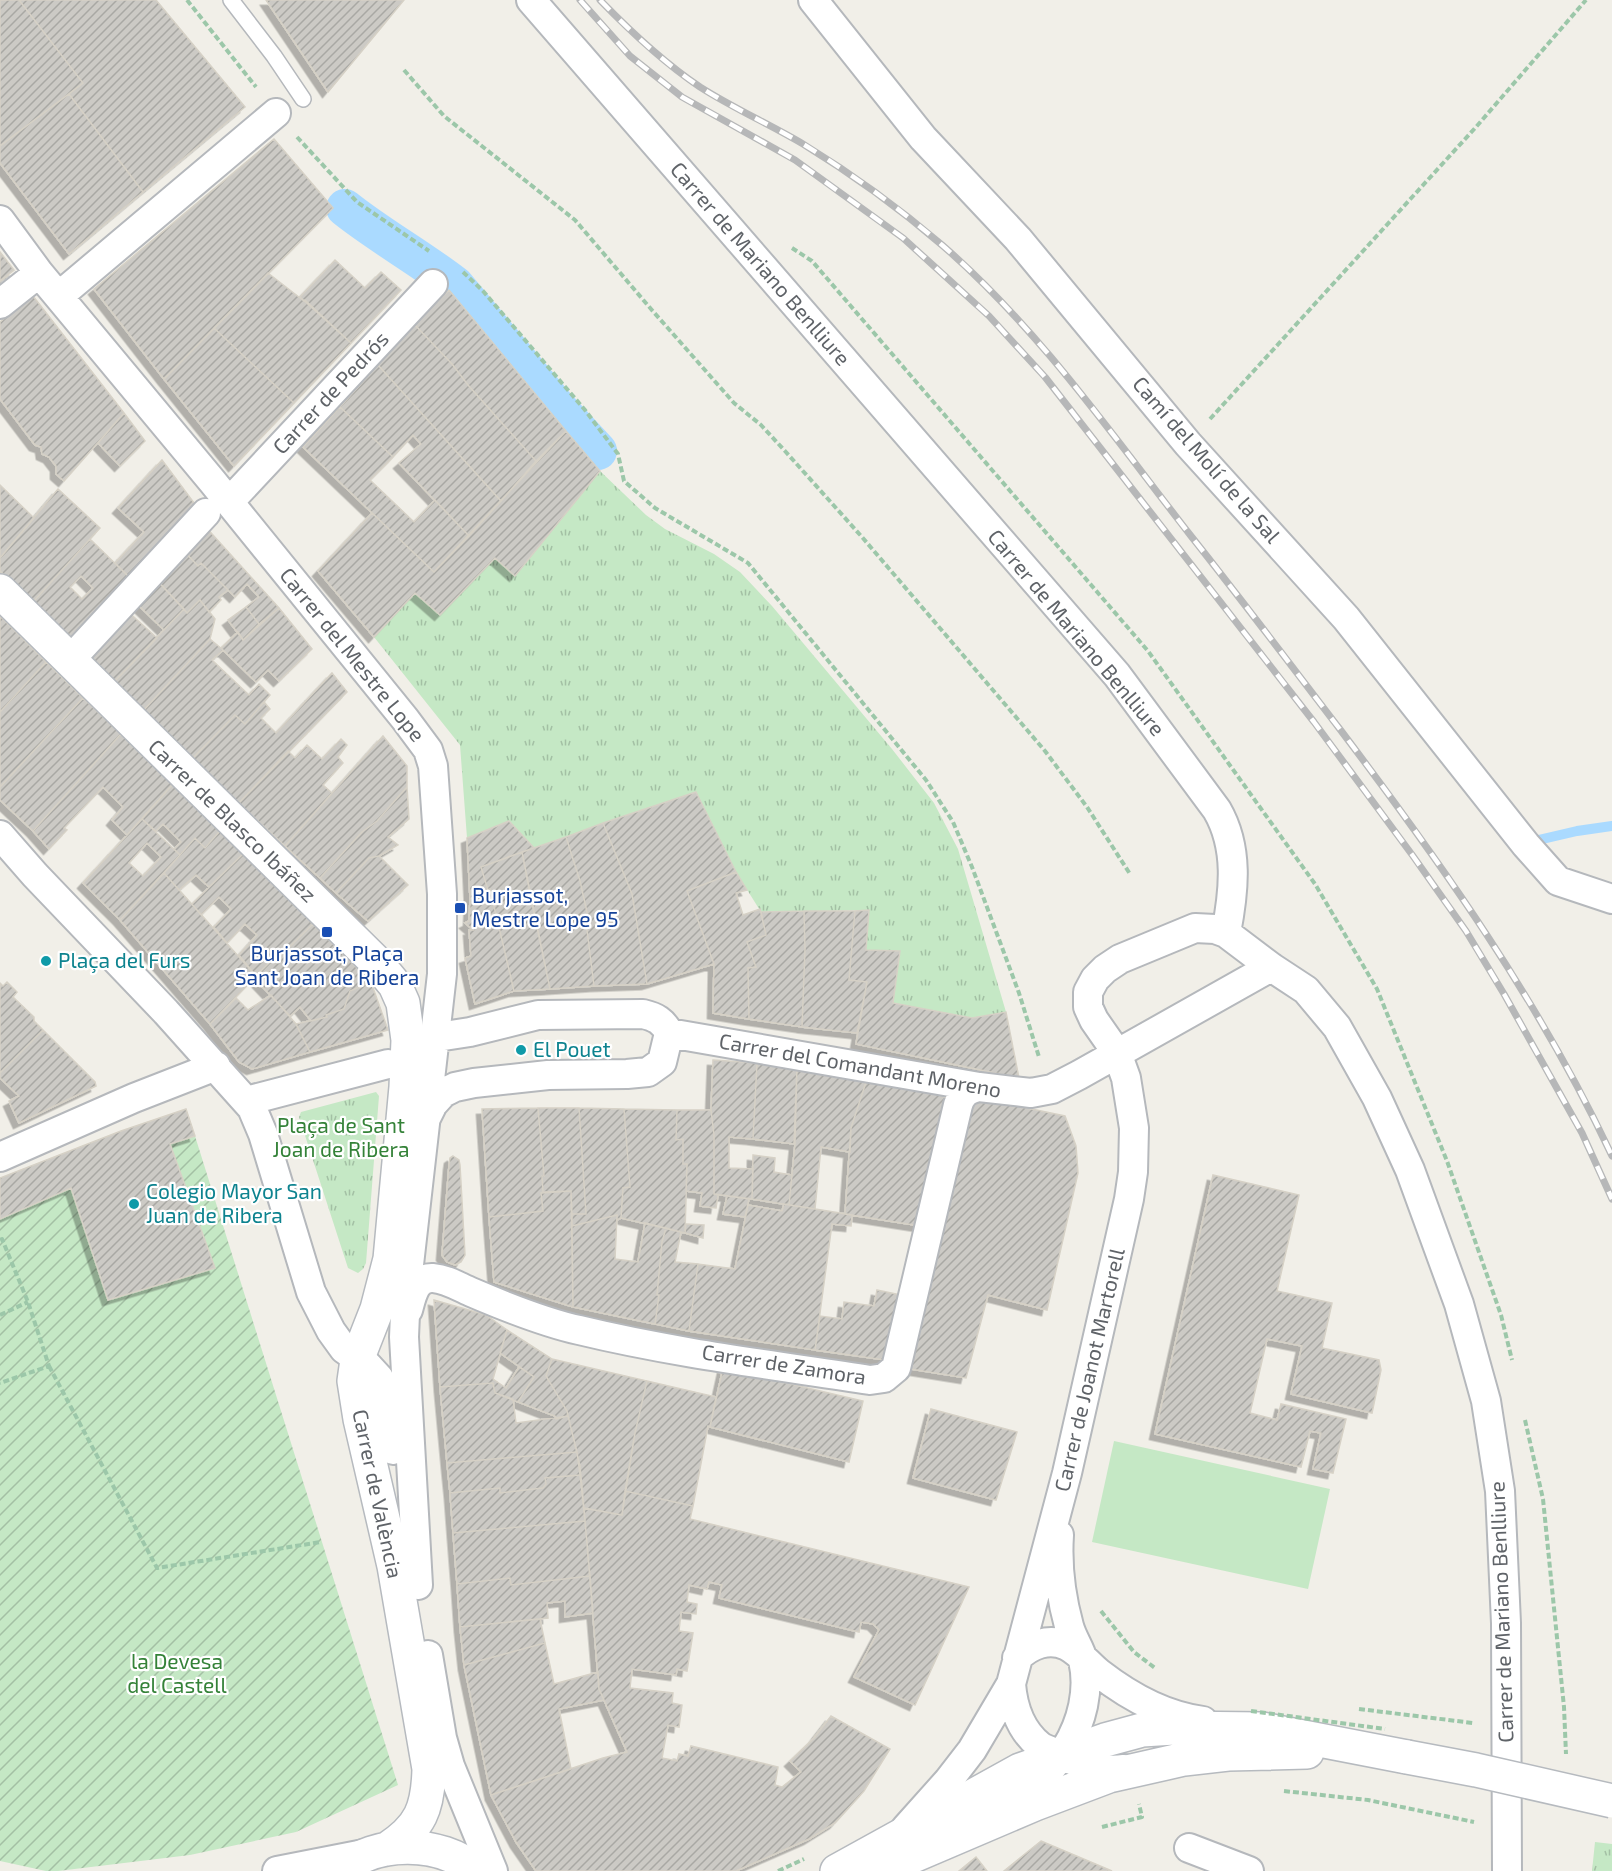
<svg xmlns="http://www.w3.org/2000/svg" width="1612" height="1871" font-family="'Exo 2',sans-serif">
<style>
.grass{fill:url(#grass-tufts)}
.garden{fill:url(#garden-furrows)}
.pitch{fill:#c5e8c5}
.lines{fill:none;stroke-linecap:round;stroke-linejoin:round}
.stream{stroke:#aadaff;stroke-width:10}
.canal{stroke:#aadaff;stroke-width:38}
.building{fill:url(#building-hatch);stroke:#d6d1c6;stroke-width:1.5;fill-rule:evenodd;filter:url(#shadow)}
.lane-casing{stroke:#b5b8bc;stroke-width:18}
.street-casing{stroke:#b5b8bc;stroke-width:32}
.secondary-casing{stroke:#b6babf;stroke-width:36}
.path{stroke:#9cc7a9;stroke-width:4;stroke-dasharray:6 3;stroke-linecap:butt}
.lane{stroke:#fff;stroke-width:15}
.street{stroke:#fff;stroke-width:28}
.secondary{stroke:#fff;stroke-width:33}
.rail-casing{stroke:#b6b7b8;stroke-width:7}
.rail{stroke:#fff;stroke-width:4.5;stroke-dasharray:14;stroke-linecap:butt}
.secondary-bridge-casing{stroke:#b6babf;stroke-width:36;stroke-linecap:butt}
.path-bridge{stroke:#9cc7a9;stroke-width:4;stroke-dasharray:6 3;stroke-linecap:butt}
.secondary-bridge{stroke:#fff;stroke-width:33}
.transit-dot{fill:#1a4fb4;stroke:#fff;stroke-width:2}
.culture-dot{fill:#0f9aa8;stroke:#fff;stroke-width:2}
.labels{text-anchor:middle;stroke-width:4.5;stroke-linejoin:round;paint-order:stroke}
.street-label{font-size:21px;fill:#5f6368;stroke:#fff}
.transit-label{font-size:21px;fill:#164399;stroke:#fff;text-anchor:start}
.culture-label{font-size:21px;fill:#0d838f;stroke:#fff;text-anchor:start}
.park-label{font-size:21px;fill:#348238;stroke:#fff}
</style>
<defs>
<pattern id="grass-tufts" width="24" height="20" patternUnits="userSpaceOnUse" patternTransform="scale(1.5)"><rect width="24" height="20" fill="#c5e8c5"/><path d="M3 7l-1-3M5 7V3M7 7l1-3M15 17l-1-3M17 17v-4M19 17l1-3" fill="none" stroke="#a3c0a4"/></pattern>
<pattern id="garden-furrows" width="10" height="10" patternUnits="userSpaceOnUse" patternTransform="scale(1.5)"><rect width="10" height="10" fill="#c5e8c5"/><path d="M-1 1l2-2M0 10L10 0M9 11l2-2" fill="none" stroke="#a3c0a4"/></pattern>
<pattern id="building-hatch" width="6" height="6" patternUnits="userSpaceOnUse" patternTransform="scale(1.5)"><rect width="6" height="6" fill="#cccac5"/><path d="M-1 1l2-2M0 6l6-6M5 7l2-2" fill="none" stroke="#a9a8a4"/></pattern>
<filter id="shadow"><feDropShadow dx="-5.5" dy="5.5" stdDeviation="0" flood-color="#0004"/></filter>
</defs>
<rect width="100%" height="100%" fill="#f1efe8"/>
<path class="grass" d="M600 471 646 515 665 529 714 554 740 572 772 606 892 749 934 803 958 849 1006 1012 972 1018 893 1003 900 951 866 950 868 910 761 912 736 872 696 792 534 848 509 821 467 838 460 745 374 637 415 593 440 615 495 558 515 576Z
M376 1092 379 1096 366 1263 363 1269 358 1273 348 1268 299 1117 301 1112Z
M1595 1842 1612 1844V1871H1592Z"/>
<path class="garden" d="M195 1136 398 1785 296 1832 190 1855 58 1871H46L0 1861V1219L71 1188 108 1300 214 1268 170 1144Z"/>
<path class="pitch" d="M1114 1441 1330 1489 1308 1589 1092 1542Z"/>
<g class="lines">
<path class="stream" d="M1534 841 1577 831 1612 826"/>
<path class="canal" d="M345 208C380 236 419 257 455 285L557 407 598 451"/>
</g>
<path class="building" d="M0 0H19L83 83 0 146Z
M19 0H156L245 107 143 192 69 94 83 83Z
M266 0H404L328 92Z
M69 94 143 192 69 254 0 163V146Z
M274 139 333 208 164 379 94 289Z
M0 252 14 270 0 281Z
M335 260 365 288 381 272 401 290 351 343 300 297Z
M268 273 304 301 305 300 351 343 294 403 214 328Z
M449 290 566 431 536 461 468 385 452 364 415 325Z
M33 296 124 413 64 481 56 474V466L49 457 42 454 41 447 35 445 0 399V322Z
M415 325 452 364 468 385 536 461 501 501 378 365Z
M214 328 294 403 234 466 164 379Z
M378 365 501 501 469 536 399 463 421 444 413 435 393 457 340 407Z
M340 407 393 457 370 480 414 522 435 500 469 536 434 572 303 447Z
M124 413 145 441 120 466 98 443Z
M566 431 600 471 515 576 495 558 440 615 415 593 374 637 318 571 372 513 434 572Z
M162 460 197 507 130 578 115 563 144 532 118 508Z
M0 485 34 518 0 558Z
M58 489 100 528 33 602 0 571V558Z
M203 524 279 608 259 624 246 607 259 597 247 584 235 597 201 563 198 566 181 548Z
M90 539 130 578 71 641 33 602ZM81 576 93 588 82 599 70 587Z
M181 548 198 566 201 563 228 590 219 597 221 600 209 612 200 600 187 613 154 577Z
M154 577 184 609 164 630 133 600Z
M200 600 215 619 210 639 142 712 113 683 184 609 187 613Z
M246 607 259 624 243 640 228 620Z
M124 608 157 638 113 683 82 653Z
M279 608 312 649 279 681 268 670 256 682 221 648 238 632 243 640Z
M0 616 46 662 0 712Z
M210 639 223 650 212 660 249 695 259 684 270 695 245 724 235 715 192 759 142 712Z
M46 662 83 698 0 787V712Z
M332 673 347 692 239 803 192 759 235 715 245 724 264 702 270 709 261 718 276 733Z
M83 698 121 734 33 831 0 800V787Z
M121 734 173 784 127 835 112 820 123 807 103 787 64 828 67 830 49 849 33 831Z
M383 736 407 766V787L377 821 362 832 320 878 285 846Z
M341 739 347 745 338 757 343 763 323 785 332 793 285 846 239 803 288 751 295 758 307 745 322 759Z
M173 784 220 831 205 848 195 838 180 855 174 849 181 842 163 824 156 831 142 819Z
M407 787 409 819 388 837 398 845 379 856 369 858 336 893 320 878 362 832 377 821Z
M696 792 736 872 687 891 714 964 647 984 632 894 603 823Z
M142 819 180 855 120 920 83 883ZM147 843 161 857 143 876 129 863Z
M509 821 534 848 481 867 488 890 470 899 467 838Z
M603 823 632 894 647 984 594 986 586 922 589 921 580 881 566 837Z
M220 831 243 854 209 887 196 875 179 890 164 873 195 838 205 848Z
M566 837 580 881 589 921 586 922 594 986 550 989 522 852Z
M522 852 530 894 550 989 514 991 490 889 488 890 481 867Z
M243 854 313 924 279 957 277 955 256 976 239 955 257 935 245 924 227 943 214 927 231 909 219 897 201 915 192 904Z
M379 856 408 885 368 921 336 893 369 858Z
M736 872 747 890 736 893 743 915 760 909 766 935 747 942 756 967 748 968 749 1019 713 1013 714 964 687 891Z
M164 873 256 976 210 1024 120 920Z
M490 889 514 991 475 1004 465 958 471 956 469 930H473L465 923 469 921 470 899Z
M869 910 866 950 900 951 893 1003 972 1018 1006 1012 1019 1078 856 1044 867 982 849 980 855 911Z
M804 911 805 949 802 1027 749 1019 748 968 756 967 747 942 766 935 761 912Z
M804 911H855L849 980 867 982 857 1033 802 1027 805 949Z
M313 924 371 982 350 991 344 1009 326 1015 327 1017 311 1021 300 1007 290 1016 254 978 277 955 279 957Z
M7 982 17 992 13 997 34 1017V1021L43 1030 0 1073V983L3 986Z
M371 982 388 1030 310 1052 296 1024 327 1017 326 1015 344 1009 350 991Z
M271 995 296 1024 310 1052 252 1069 239 1062 210 1024 236 998 248 1010Z
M43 1030 95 1082 96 1086 19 1123 9 1101 19 1096 0 1078V1073Z
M713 1060 757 1063 753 1139 729 1137V1168L753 1169 752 1199 714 1194V1135L711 1110Z
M757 1063 797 1066 794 1144 753 1139Z
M797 1066 867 1079 851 1128 850 1152 821 1147 815 1209 789 1205 795 1144Z
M867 1079 946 1092 920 1226 845 1214 851 1128Z
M970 1096 1065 1116 1076 1146 1078 1173 1047 1310 988 1295 966 1378 910 1369Z
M538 1108 544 1176H542L543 1192 541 1193 543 1211 489 1217 482 1109Z
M538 1108H579L586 1214H572L571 1191 543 1192 542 1176H544Z
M579 1108 624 1109 630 1187 623 1188 621 1218 617 1220V1215L572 1226V1214H586Z
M186 1109 195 1136 170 1144 215 1268 108 1300 71 1188 0 1219V1178L121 1131Z
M624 1109 677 1110 676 1140 683 1139V1164H687L685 1233 621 1218 623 1188 630 1187Z
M677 1110H711L714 1135V1194L718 1195 716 1208 700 1206 702 1193 686 1191 687 1164H683V1139L676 1140Z
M753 1155 775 1158 774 1172 792 1175 789 1205 752 1199Z
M453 1156 459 1160 460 1165 465 1255 461 1262 455 1265 447 1262 442 1255 449 1165 450 1158Z
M1213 1175 1299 1195 1277 1291 1332 1303 1322 1348 1379 1360 1381 1370 1372 1413 1291 1394 1302 1346 1267 1339 1250 1413 1277 1420 1281 1404 1346 1419 1333 1473 1313 1469 1321 1433 1310 1431 1301 1467 1155 1434Z
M571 1191 573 1307 494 1282 489 1217 543 1211 541 1193Z
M727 1196 749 1199 745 1217 723 1214Z
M784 1204 852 1215 851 1226 832 1224 815 1350 689 1331 698 1264 735 1269 748 1205 782 1211Z
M617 1215 615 1259 638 1262 645 1223 666 1228 662 1242 657 1295H659L655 1324 573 1307 572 1226Z
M686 1224 704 1225 703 1238 685 1233Z
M666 1228 681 1232 675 1262 698 1264 689 1331 655 1324 659 1295H657L662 1242Z
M877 1290 906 1296 885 1360 815 1350 820 1316 842 1319 844 1302 874 1306Z
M434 1300 486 1315 507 1330 493 1379 506 1388 519 1367 534 1377 518 1402 495 1393 493 1383 440 1387Z
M507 1330 552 1359 546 1376 567 1411 568 1416 556 1419 555 1416 518 1402 534 1377 500 1353Z
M552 1359 647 1381 635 1433 622 1515 584 1508 580 1466 567 1411 546 1376Z
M723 1368 863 1401 849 1462 710 1427Z
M647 1381 716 1397 710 1427 708 1426 693 1506 625 1491 635 1433Z
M493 1383 495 1393 513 1399 516 1423 568 1416 577 1452 447 1463 440 1387Z
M931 1409 1017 1432 996 1500 913 1478Z
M577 1452 580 1475 545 1478 546 1484 543 1488 500 1493V1488L450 1493 447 1463Z
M580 1475 585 1521 453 1533 450 1493 500 1488V1493L543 1488 546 1484 545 1478Z
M625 1491 693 1506 690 1519 969 1587 915 1705 854 1677 879 1630 873 1624 861 1622 859 1632 719 1598 722 1585 709 1582 707 1589 689 1585 687 1602 697 1604 696 1614 681 1612 679 1631 693 1633 687 1671 677 1669 676 1675 632 1669 630 1688 673 1693 672 1703 682 1705 679 1727 668 1725 662 1758 677 1761 679 1754 688 1756 691 1746 778 1767 775 1785 782 1787 801 1772 790 1761 814 1738 831 1716 890 1749 864 1791 835 1823 809 1839 736 1871H536L516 1842 491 1795 603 1758 627 1752 599 1689 584 1508 622 1515Z
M585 1521 590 1576 511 1585 510 1578 457 1584 453 1533Z
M590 1576 593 1613 565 1617V1601L547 1603 548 1618 460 1627 457 1584 510 1578 511 1585Z
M540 1619 545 1643 464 1665 460 1627Z
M545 1643 554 1684 598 1672 599 1689 604 1700 559 1709 571 1769 491 1795 464 1665Z
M1041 1841 1112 1871H1004Z
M976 1857 987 1871H959Z"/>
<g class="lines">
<defs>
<path id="lane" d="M231 0 274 56 303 99"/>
<path id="street" d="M531 0 1117 675 1217 810C1239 848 1234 891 1226 933
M813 0 923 138 1018 239 1188 444 1346 618 1526 845 1558 881 1612 899
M0 220 39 273 212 481 405 719 428 750 433 766 442 894V974L406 1291 404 1337 418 1585
M59 296 276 113
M0 304 39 273
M229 502 433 284
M69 661 206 513
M0 835 35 875 166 1012 252 1108 263 1134 311 1292 331 1331 344 1349 368 1366 379 1378 384 1389 393 1450
M669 1033 979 1087 1031 1093 1052 1089 1079 1075 1271 967
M418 1040 470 1032 538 1015 643 1014C656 1017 663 1021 669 1033L662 1062 648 1072 627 1074 548 1075 474 1083 455 1087 443 1093 433 1104 425 1120
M246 1101 388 1064
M0 1157 134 1098 216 1066
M408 1310C412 1296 415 1277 433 1278 447 1279 459 1287 471 1292 506 1307 543 1322 579 1330 674 1353 773 1365 870 1380L884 1378 896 1368 958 1105C962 1093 967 1090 979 1087
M428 1655 442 1738 450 1766 493 1871
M1017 1658C1030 1645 1049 1637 1067 1646 1079 1652 1089 1665 1099 1673 1130 1697 1164 1716 1203 1721
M1011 1684C1013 1708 1020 1730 1040 1746 1046 1750 1054 1752 1061 1755 1082 1765 1100 1772 1124 1769
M983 1809C1000 1799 1019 1792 1036 1782 1049 1773 1058 1760 1066 1748 1082 1722 1090 1690 1083 1660 1080 1648 1072 1638 1069 1626 1061 1597 1057 1565 1059 1535
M906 1828 948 1781 972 1750 1011 1684 1067 1473 1129 1199 1133 1172 1134 1128 1126 1078 1117 1053 1094 1020 1088 1007V992L1095 979 1105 969 1120 959 1195 928 1215 929 1226 933 1271 967 1306 990 1337 1027 1377 1098 1410 1170 1459 1304 1486 1401 1500 1491 1506 1623 1507 1871
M1189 1848 1249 1871
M277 1871 364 1854"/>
<path id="secondary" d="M0 591 376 962 395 985 403 1003 408 1040 406 1087 390 1259 377 1309 357 1360 354 1381 360 1419 394 1566 429 1769C428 1808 421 1827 387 1849
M339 1871C377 1839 439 1840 477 1871
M837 1871 1020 1770 1105 1740 1142 1730 1174 1728 1262 1729 1407 1757
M878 1871 1035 1804 1109 1776 1184 1759 1228 1754 1307 1752"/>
</defs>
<use href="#lane" class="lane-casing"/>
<use href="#street" class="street-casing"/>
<use href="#secondary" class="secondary-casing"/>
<path class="path" d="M187 0 256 87
M404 70 444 116 575 220 651 309 734 403 761 425 785 451 862 537 1045 751 1087 807 1130 874
M297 137 357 202 429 251
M792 248 812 261 1148 651 1315 884 1377 989 1447 1161 1501 1315 1512 1360
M463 272 483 291 585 410 618 454 624 481 655 508 748 563 926 780 953 822 972 867 1019 993 1039 1057
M1210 419 1476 127 1586 0
M0 1240 2 1239 28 1302 49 1366 0 1383
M0 1315 28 1302
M49 1366 157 1568 321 1542
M1525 1420 1543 1499 1564 1707 1566 1754
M1101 1611 1134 1652 1155 1668
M1359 1709 1473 1723
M1284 1791 1368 1800 1474 1822
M1102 1827 1142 1817 1139 1804
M778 1871 804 1859"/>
<use href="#lane" class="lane"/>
<use href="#street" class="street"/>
<use href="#secondary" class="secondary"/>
<defs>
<path id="rail" d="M580 0 630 56 682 97 795 160 903 238 989 316 1045 377 1314 722 1413 856 1466 931 1504 994 1582 1133 1612 1199
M600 0C631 32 663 62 700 87 733 108 769 124 803 144 852 174 899 208 942 245 1039 329 1113 436 1191 536 1241 599 1290 664 1339 728 1441 863 1540 1002 1612 1156"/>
</defs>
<use href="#rail" class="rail-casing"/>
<use href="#rail" class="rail"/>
<defs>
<path id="secondary-bridge" d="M1407 1757 1476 1770 1612 1801"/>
</defs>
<use href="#secondary-bridge" class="secondary-bridge-casing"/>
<path class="path-bridge" d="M1251 1711 1385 1729"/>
<use href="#secondary-bridge" class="secondary-bridge"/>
</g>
<g class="transit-dot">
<rect x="454" y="902" width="12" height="12" rx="3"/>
<rect x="321" y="926" width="12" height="12" rx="3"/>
</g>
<g class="culture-dot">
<circle cx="46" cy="961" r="6"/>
<circle cx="521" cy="1050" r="6"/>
<circle cx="134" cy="1204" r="6"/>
</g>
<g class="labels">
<g class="street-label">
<text transform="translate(760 264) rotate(49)" y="7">Carrer de Mariano Benlliure</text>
<text transform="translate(331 393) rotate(-47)" y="7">Carrer de Pedrós</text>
<text transform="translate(1206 460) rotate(49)" y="7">Camí del Molí de la Sal</text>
<text transform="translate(1076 633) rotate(50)" y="7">Carrer de Mariano Benlliure</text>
<text transform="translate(352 655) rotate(51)" y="7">Carrer del Mestre Lope</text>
<text transform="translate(232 821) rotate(44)" y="7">Carrer de Blasco Ibáñez</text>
<text transform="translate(860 1066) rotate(10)" y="7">Carrer del Comandant Moreno</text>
<text transform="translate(784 1365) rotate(9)" y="7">Carrer de Zamora</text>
<text transform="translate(1090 1370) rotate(-77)" y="7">Carrer de Joanot Martorell</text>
<text transform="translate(377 1494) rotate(78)" y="7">Carrer de València</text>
<text transform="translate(1502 1612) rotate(-92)" y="7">Carrer de Mariano Benlliure</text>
</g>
<g class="transit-label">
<text x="472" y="903">Burjassot,<tspan x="472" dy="24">Mestre Lope 95</tspan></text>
<text x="327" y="961" text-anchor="middle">Burjassot, Plaça<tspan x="327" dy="24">Sant Joan de Ribera</tspan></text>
</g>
<g class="culture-label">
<text x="58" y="968">Plaça del Furs</text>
<text x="533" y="1057">El Pouet</text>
<text x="146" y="1199">Colegio Mayor San<tspan x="146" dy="24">Juan de Ribera</tspan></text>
</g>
<g class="park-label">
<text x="341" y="1133">Plaça de Sant<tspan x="341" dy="24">Joan de Ribera</tspan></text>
<text x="177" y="1669">la Devesa<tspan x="177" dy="24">del Castell</tspan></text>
</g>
</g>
</svg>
